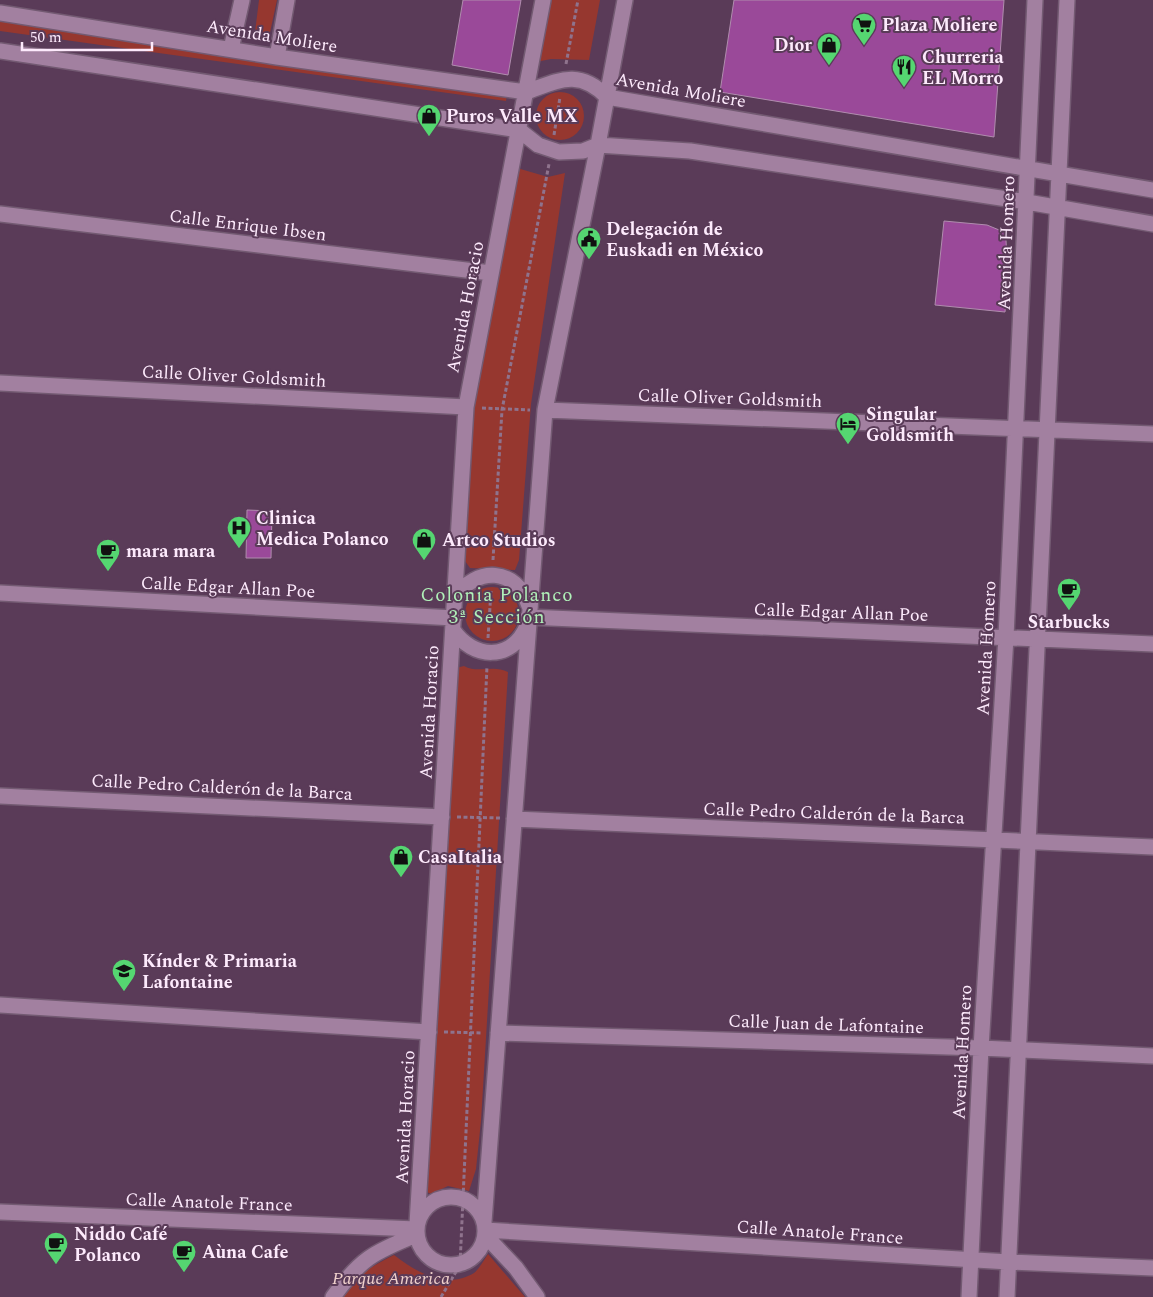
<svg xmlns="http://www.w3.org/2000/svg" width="1153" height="1297" font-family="Spectral,serif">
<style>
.green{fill:#96372f}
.building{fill:#9a4999;stroke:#b08dae}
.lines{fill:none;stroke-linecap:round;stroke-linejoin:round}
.minor-casing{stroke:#735a72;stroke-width:18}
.path{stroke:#8f738d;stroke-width:3;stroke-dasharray:4 2.5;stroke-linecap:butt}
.minor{stroke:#a280a0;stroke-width:15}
.labels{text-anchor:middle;stroke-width:4;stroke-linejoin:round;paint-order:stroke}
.poi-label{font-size:18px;font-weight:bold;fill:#fdeafc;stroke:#5a3b58;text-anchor:start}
.street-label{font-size:18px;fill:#fdeafc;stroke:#5a3b58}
.park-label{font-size:18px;font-style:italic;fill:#f0d1cc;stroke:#5a3b58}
.neighbourhood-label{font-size:19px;letter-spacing:1px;fill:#b0f0b8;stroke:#5a3b58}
</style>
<rect width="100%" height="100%" fill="#5a3b58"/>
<path class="green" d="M259 0H277L269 37 255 32Z
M548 0H600L589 60 551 59 536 62Z
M0 16 508 86 506 101 0 31Z
M536 116a24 24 0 1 1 48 0a24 24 0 1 1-48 0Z
M517 168 548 177 565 173 531 404 519 560 515 570 470 568 465 561 471 414Z
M465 614a27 27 0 1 1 54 0a27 27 0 1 1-54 0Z
M464 666C479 674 493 664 508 672L481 1121 476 1169 469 1191 448 1186 431 1194 421 1189 456 668Z
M488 1254 525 1297H342C359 1274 368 1268 394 1255 416 1272 446 1290 474 1273 479 1269 484 1260 488 1254Z"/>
<path class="building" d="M463 0H521L508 75 452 65Z
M734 0H1004L994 137 720 92Z
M944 221 987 225 1004 232 1006 240 1008 282 1005 312 935 305Z
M247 510 272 511 271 558H246Z"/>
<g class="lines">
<defs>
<path id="minor" d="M0 13 277 57 526 92C558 81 578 68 607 97L1153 190
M231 49 242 0
M0 51 519 130 538 145 559 152 583 151 598 145 690 151 1027 202 1153 224
M277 57 287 0
M0 214 491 273
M0 383 466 407
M545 410 1153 434
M0 593 454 618
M455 598C476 566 516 567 529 606
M528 617 1153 644
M453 630C473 659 511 662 527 626
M0 796 442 817
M514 819 1153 847
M0 1005 429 1032
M498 1033 981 1048 1153 1056
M417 1231a34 34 0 1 1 68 0a34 34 0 1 1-68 0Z
M0 1212 416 1229
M484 1222 545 410 598 145 625 0
M417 1224 466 407 543 0
M485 1230 1009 1262 1153 1268
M485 1235 516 1268 537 1297
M333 1297C360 1259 374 1252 416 1235
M969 1297 981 1048 1006 637 1035 0
M1007 1297 1067 0"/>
</defs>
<use href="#minor" class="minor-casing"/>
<path class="path" d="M566 64 578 0
M554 135 560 97
M482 408 530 410
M493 560 502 410 549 164
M488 638 491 591
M457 817 501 818
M444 1032 483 1033
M441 1297 460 1265 487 666"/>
<use href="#minor" class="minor"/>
</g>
<defs>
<symbol id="supermarket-pin" viewBox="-11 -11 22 30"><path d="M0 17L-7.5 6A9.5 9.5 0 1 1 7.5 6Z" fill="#55d671" stroke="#5a3b58"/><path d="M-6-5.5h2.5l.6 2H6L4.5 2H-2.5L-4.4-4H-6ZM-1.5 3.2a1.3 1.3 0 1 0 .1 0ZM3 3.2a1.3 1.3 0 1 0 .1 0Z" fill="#111"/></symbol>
<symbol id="shop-pin" viewBox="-11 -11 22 30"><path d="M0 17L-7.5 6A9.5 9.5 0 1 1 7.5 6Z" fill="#55d671" stroke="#5a3b58"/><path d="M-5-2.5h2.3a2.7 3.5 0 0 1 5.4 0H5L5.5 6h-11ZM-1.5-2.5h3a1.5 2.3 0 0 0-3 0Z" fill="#111"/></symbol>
<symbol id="restaurant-pin" viewBox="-11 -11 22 30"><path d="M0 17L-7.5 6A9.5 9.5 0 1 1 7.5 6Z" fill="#55d671" stroke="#5a3b58"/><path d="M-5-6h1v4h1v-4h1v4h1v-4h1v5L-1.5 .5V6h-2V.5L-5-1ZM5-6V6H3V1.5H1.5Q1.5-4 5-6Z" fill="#111"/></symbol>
<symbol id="civic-pin" viewBox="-11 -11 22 30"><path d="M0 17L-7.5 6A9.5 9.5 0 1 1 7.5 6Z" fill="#55d671" stroke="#5a3b58"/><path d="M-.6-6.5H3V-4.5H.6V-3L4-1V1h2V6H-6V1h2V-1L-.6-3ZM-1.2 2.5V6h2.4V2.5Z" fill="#111"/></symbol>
<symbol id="hotel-pin" viewBox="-11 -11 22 30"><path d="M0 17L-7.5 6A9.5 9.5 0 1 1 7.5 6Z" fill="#55d671" stroke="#5a3b58"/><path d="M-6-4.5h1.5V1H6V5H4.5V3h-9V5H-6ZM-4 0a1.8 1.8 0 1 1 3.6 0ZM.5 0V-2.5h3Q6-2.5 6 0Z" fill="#111"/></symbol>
<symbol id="hospital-pin" viewBox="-11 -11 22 30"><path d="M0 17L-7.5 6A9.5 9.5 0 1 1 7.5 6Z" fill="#55d671" stroke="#5a3b58"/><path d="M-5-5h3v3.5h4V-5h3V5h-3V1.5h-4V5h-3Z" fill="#111"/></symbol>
<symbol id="cafe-pin" viewBox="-11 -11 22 30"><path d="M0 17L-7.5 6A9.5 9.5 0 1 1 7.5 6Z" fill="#55d671" stroke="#5a3b58"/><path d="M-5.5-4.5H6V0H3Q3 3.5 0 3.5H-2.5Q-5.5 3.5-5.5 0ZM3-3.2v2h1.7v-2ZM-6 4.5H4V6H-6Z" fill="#111"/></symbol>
<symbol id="school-pin" viewBox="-11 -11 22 30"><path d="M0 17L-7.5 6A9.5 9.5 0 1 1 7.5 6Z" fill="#55d671" stroke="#5a3b58"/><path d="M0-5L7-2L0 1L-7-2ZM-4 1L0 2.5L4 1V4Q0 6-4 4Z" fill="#111"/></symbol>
</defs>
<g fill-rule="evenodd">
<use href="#supermarket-pin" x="850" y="11" width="28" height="38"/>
<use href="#shop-pin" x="815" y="31" width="28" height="38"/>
<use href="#restaurant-pin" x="890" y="53" width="28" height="38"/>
<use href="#shop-pin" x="415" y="102" width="28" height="38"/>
<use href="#civic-pin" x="575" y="225" width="28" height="38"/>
<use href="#hotel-pin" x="834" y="410" width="28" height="38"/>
<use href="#hospital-pin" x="225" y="514" width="28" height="38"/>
<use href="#shop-pin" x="410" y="526" width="28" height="38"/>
<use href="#cafe-pin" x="94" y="537" width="28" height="38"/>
<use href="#cafe-pin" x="1055" y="576" width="28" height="38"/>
<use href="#shop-pin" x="387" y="843" width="28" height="38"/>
<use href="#school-pin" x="110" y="957" width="28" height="38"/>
<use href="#cafe-pin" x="42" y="1230" width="28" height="38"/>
<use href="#cafe-pin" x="170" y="1238" width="28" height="38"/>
</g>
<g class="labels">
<g class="poi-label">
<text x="882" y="31">Plaza Moliere</text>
<text x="812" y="51" text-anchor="end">Dior</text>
<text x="922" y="63">Churreria<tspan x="922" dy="21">EL Morro</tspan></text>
<text x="446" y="122">Puros Valle MX</text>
<text x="606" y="235">Delegación de<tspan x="606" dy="21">Euskadi en México</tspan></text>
<text x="866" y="420">Singular<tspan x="866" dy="21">Goldsmith</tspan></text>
<text x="256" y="524">Clinica<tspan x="256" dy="21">Medica Polanco</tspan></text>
<text x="442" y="546">Artco Studios</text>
<text x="126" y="557">mara mara</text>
<text x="1069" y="628" text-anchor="middle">Starbucks</text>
<text x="418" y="863">CasaItalia</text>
<text x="142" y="967">Kínder &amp; Primaria<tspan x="142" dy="21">Lafontaine</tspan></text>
<text x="74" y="1240">Niddo Café<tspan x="74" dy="21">Polanco</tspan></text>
<text x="202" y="1258">Aùna Cafe</text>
</g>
<g class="street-label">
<text transform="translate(272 36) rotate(9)" y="6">Avenida Moliere</text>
<text transform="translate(681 90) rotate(10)" y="6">Avenida Moliere</text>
<text transform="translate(248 225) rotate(7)" y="6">Calle Enrique Ibsen</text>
<text transform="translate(1006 243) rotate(-88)" y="6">Avenida Homero</text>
<text transform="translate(465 307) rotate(-79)" y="6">Avenida Horacio</text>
<text transform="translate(234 376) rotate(3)" y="6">Calle Oliver Goldsmith</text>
<text transform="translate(730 398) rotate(2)" y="6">Calle Oliver Goldsmith</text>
<text transform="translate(228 587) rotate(3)" y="6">Calle Edgar Allan Poe</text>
<text transform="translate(841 612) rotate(2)" y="6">Calle Edgar Allan Poe</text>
<text transform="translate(986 648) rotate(-87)" y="6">Avenida Homero</text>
<text transform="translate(429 712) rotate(-87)" y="6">Avenida Horacio</text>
<text transform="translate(222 787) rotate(3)" y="6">Calle Pedro Calderón de la Barca</text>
<text transform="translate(834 813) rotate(2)" y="6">Calle Pedro Calderón de la Barca</text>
<text transform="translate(826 1024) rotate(2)" y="6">Calle Juan de Lafontaine</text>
<text transform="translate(962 1052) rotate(-87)" y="6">Avenida Homero</text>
<text transform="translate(405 1117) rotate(-87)" y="6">Avenida Horacio</text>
<text transform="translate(209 1202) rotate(2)" y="6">Calle Anatole France</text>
<text transform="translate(820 1232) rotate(4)" y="6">Calle Anatole France</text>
</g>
<g class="park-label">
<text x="391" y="1284">Parque America</text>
</g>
<g class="neighbourhood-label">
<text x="497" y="601">Colonia Polanco<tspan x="497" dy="22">3ª Sección</tspan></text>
</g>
</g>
<path d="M22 42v8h130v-8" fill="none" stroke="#fdeafc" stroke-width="2.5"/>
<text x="30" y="42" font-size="15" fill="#fdeafc" stroke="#5a3b58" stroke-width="4" paint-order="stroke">50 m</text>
</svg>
